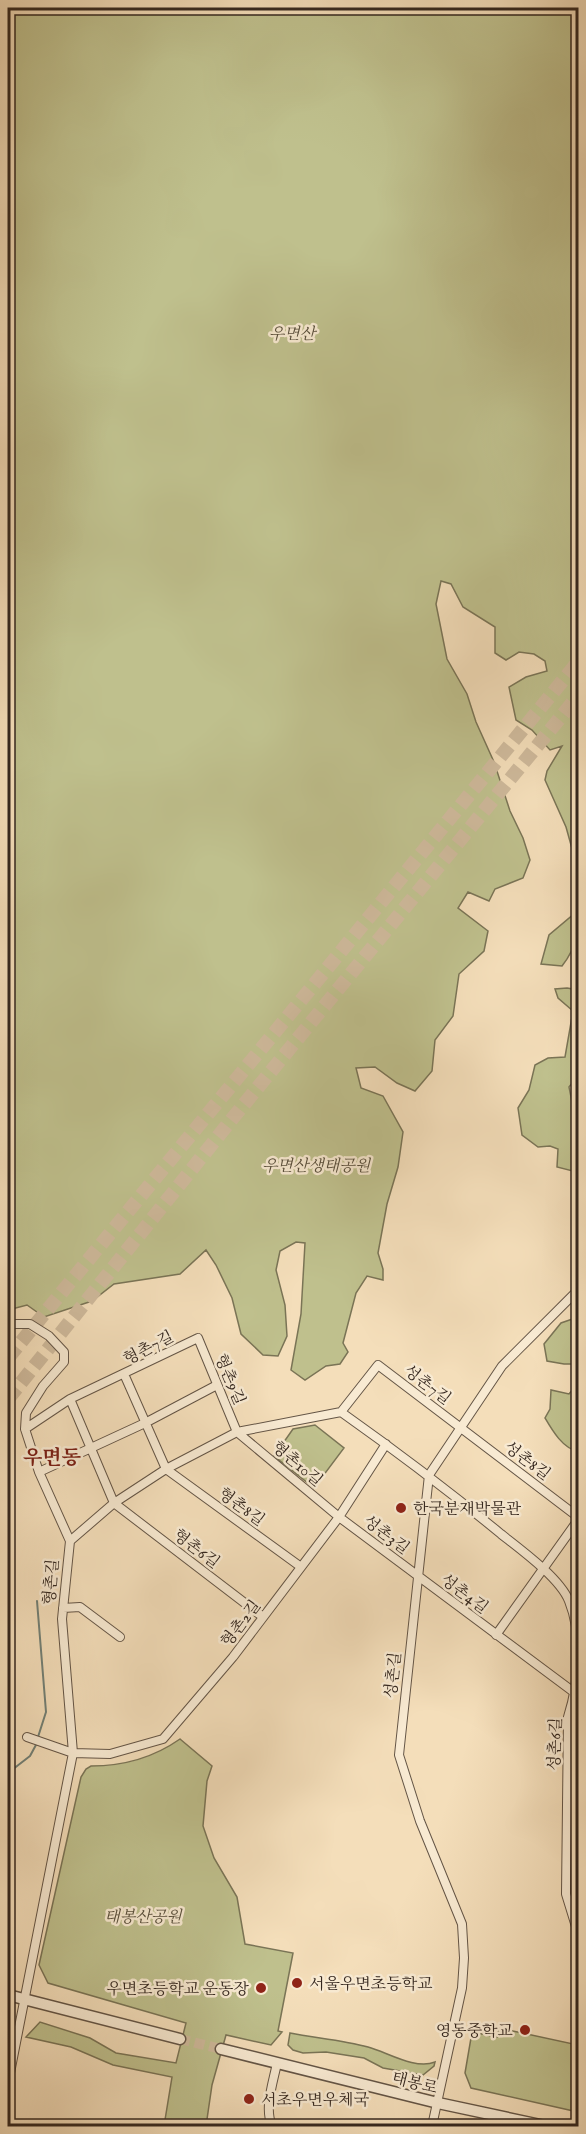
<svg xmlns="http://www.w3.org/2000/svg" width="586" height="2134" font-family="'IM FELL English','Noto Serif KR',serif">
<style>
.green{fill:#bfc08d;stroke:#7a7456;stroke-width:1.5}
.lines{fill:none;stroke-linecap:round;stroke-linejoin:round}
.stream{stroke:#728076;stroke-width:2}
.tertiary-tunnel{stroke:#ceb99b;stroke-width:10;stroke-dasharray:10 5;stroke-linecap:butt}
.trunk-tunnel{stroke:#ceb99b;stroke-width:14;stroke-dasharray:14 7;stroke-linecap:butt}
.minor-casing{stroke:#645546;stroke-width:10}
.tertiary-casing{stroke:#645546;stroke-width:13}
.minor{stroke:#f8ead2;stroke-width:8}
.tertiary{stroke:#f8ead2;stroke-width:10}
.poi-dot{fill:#8f2418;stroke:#f8ead2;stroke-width:2}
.labels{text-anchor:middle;stroke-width:5;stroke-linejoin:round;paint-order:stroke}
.park-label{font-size:16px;font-style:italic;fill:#574d3a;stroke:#f8ead2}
.street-label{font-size:16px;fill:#34271f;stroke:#f8ead2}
.poi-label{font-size:16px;fill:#34271f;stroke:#f8ead2;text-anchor:start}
.quarter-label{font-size:20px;font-weight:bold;fill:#7a1f14;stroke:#f8ead2}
</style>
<rect width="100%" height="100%" fill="#f4deba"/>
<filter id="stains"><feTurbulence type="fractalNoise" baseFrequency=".00333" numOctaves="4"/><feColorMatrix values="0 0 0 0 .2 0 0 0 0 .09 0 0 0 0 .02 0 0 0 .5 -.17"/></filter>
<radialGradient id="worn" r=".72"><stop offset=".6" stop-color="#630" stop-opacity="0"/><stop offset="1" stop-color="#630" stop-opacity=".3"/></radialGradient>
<path class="green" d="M8 8H578V853L573 852 566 827 545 780 547 771 562 746 550 750 532 730 516 720 509 687 526 677 547 671 545 661 534 654 519 652 506 660 495 653V627L463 607 451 584 441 581 436 604 447 659 467 694 476 722 494 762 510 811 523 838 530 860 523 878 495 889 489 901 468 892 458 908 488 931 484 951 459 974 453 1016 435 1040 432 1071 415 1091 397 1083 375 1067 356 1068 361 1088 383 1096 403 1132 398 1167 387 1204 378 1253 383 1269V1280L367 1276 356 1293 343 1343 348 1352 340 1364 326 1366 305 1380 291 1370 301 1314 305 1243 296 1242 280 1251 276 1270 285 1305 287 1336 278 1356 263 1355 241 1334 232 1298 216 1265 206 1250 180 1274 114 1284 92 1301 44 1317 27 1305 8 1310Z
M578 903C579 928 578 946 562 966L541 964 549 935 575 913Z
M567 988 578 990V1076L569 1087 573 1107 578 1102V1176L577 1172 557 1167 558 1149 550 1146 538 1147 522 1135 518 1108 529 1090 535 1065 548 1058 565 1057 573 1011 558 998 555 989Z
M578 1317V1364H564L547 1361 544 1344 561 1323Z
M578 1383V1451C563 1449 552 1430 545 1418L550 1409 551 1390 569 1394Z
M315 1425 344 1448 314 1488 274 1456 293 1429Z
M180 1739 212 1766 207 1781 203 1826 214 1858 237 1897 245 1944 293 1953 278 2031 282 2032 271 2045 226 2035 212 2085 206 2126H164L172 2077 113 2065 71 2047 26 2037 40 2022 90 2038 116 2053 176 2063 186 2023 48 1983 39 1965 81 1777 86 1769 91 1766C124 1766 153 1758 180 1739Z
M499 2028 578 2045V2112L471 2088 465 2073 472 2032 497 2037Z
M290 2033C315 2038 343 2040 368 2047 387 2052 415 2070 435 2062L434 2066 423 2075 383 2068 364 2058 326 2052 303 2053 293 2050 288 2045Z"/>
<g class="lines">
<path class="stream" d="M37 1601 46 1712 38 1737
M8 1773 30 1756 37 1743"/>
<path class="tertiary-tunnel" d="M180 2039 221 2049"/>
<path class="trunk-tunnel" d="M8 1358 578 662
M8 1399 232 1119 578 696"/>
<defs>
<path id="minor" d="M8 1329 12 1324H30L49 1336 64 1352V1362L43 1386 26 1413 25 1429
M124 1374 166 1469 301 1567
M70 1399 25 1429 39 1472 70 1541
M341 1412 378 1365 578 1517
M39 1472 145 1423 217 1385
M63 1608 80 1607 120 1637
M263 1617 114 1503 70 1399 198 1338 237 1432 339 1517 575 1693
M496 1635 578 1520
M27 1737 73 1753 110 1754 163 1739 233 1657 339 1517 386 1444
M8 2083 73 1753 62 1619 70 1541 114 1503 166 1469 237 1432 341 1412C396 1451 449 1491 501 1534 520 1549 560 1578 569 1601 583 1636 579 1682 568 1717L566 1894 578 1933
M272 2126C264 2108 273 2083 277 2063
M432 2126 462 1988 464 1958 462 1924 420 1821 399 1755 429 1475 502 1366 578 1290"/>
<path id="tertiary" d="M8 1995 180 2039
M221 2049 438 2103 545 2126"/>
</defs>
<use href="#minor" class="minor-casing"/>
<use href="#tertiary" class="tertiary-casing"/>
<use href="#minor" class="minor"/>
<use href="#tertiary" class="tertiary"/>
</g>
<g class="poi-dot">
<circle cx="401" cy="1508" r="6"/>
<circle cx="297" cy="1983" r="6"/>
<circle cx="261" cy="1988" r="6"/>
<circle cx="525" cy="2030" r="6"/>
<circle cx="249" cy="2099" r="6"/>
</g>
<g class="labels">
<g class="park-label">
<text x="292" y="339">우면산</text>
<text x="316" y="1171">우면산생태공원</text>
<text x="143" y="1922">태봉산공원</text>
</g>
<g class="street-label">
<text transform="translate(148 1347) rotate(-28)" y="6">형촌7길</text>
<text transform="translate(231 1379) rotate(67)" y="6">형촌9길</text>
<text transform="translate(428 1384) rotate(37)" y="6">성촌7길</text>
<text transform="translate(528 1460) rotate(37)" y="6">성촌8길</text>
<text transform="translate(298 1463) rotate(40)" y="6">형촌10길</text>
<text transform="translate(242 1506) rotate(36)" y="6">형촌8길</text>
<text transform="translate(387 1534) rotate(37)" y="6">성촌3길</text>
<text transform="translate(197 1548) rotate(37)" y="6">형촌6길</text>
<text transform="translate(50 1582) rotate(-85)" y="6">형촌길</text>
<text transform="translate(465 1593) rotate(37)" y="6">성촌4길</text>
<text transform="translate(240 1623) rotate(-53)" y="6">형촌2길</text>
<text transform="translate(392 1675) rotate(-84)" y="6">성촌길</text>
<text transform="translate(554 1744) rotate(-88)" y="6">성촌6길</text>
<text transform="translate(415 2082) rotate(14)" y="6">태봉로</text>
</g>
<g class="poi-label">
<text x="413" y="1514">한국분재박물관</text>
<text x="309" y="1989">서울우면초등학교</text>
<text x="249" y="1994" text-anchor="end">우면초등학교 운동장</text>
<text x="513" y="2036" text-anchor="end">영동중학교</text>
<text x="261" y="2105">서초우면우체국</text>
</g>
<g class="quarter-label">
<text x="52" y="1464">우면동</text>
</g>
</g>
<rect width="586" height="2134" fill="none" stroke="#f4deba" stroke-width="30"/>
<rect x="9" y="9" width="568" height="2116" fill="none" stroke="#34271f" stroke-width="3"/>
<rect x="15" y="15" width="556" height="2104" fill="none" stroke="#34271f" stroke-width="1.5"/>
<rect width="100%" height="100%" filter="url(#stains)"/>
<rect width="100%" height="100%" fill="url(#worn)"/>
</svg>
